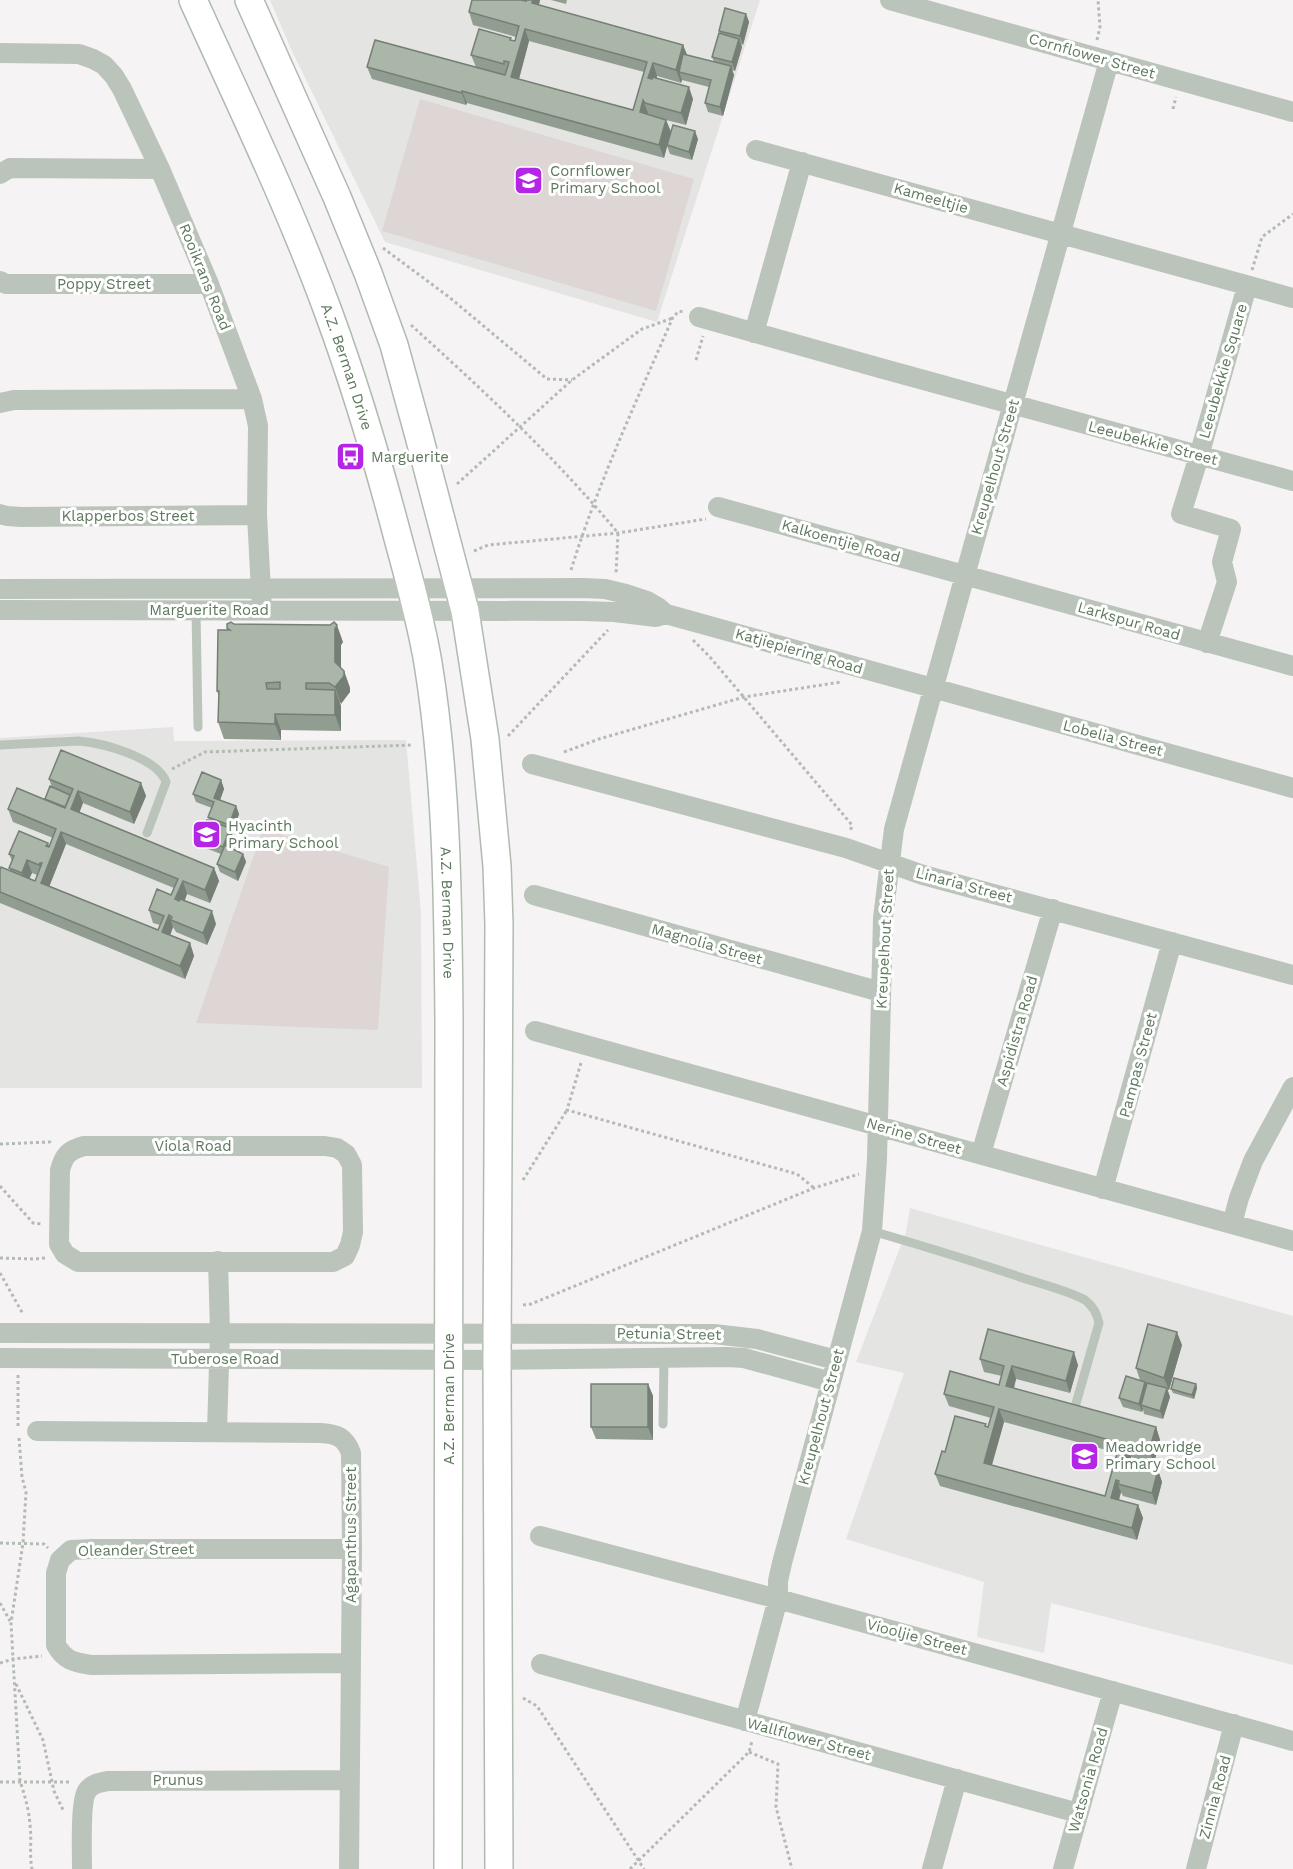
<svg xmlns="http://www.w3.org/2000/svg" width="1293" height="1869" font-family="'Work Sans',sans-serif">
<style>
.built{fill:#e4e4e3}
.green{fill:#ddd6d4}
.lines{fill:none;stroke-linecap:round;stroke-linejoin:round}
.secondary-casing{stroke:#b0baaf;stroke-width:30}
.path{stroke:#b4bbb3;stroke-width:3;stroke-dasharray:3 3;stroke-linecap:butt}
.lane{stroke:#bbc4ba;stroke-width:9}
.street{stroke:#bbc4ba;stroke-width:20}
.secondary{stroke:#fff;stroke-width:27}
.wall{fill:#919d90;fill-rule:evenodd}
.shaded-wall{fill:#767f76}
.building{fill:#a9b6a8;stroke:#767f76;stroke-width:1.5;fill-rule:evenodd}
.labels{text-anchor:middle;stroke-width:6;stroke-linejoin:round;paint-order:stroke}
.street-label{font-size:15px;fill:#5e785d;stroke:#fff}
.poi-label{font-size:15px;fill:#5e785d;stroke:#fff;text-anchor:start}
</style>
<rect width="100%" height="100%" fill="#f6f3f5"/>
<path class="built" d="M270 0H760L657 322 385 242 291 49Z
M173 727 174 741 406 740 421 913 422 1088H0V738Z
M910 1208 1293 1316V1665L1051 1603 1044 1653 977 1637 984 1582 846 1539 904 1373 856 1362 906 1232Z"/>
<path class="green" d="M420 99 694 179 656 311 382 231Z
M263 829 389 867 378 1030 196 1023Z"/>
<g class="lines">
<defs>
<g id="secondary">
<path id="s1" d="M193 0C240 104 290 207 329 314 354 382 375 452 394 523 406 569 420 615 428 663 447 780 448 901 449 1020L448 1869"/>
<path d="M249 0 337 197 368 273 394 345 419 436 465 611 485 739 497 866 499 924 497 1360 499 1869"/>
</g>
</defs>
<use href="#secondary" class="secondary-casing"/>
<path class="path" d="M1097 40 1100 27 1098 0
M1173 109 1176 97
M383 248 449 297 547 379 572 380
M1252 270 1262 237 1293 214
M411 325C483 390 556 458 618 533L616 575
M696 360 703 336
M457 484 572 380 642 329 673 318
M474 551 488 545 618 533 706 519
M571 570C598 483 637 400 673 317L679 311 683 312
M693 640 709 656 852 825 850 832
M508 736 608 630
M564 752 599 739 744 697 841 682
M172 769 205 752 413 745
M581 1063 567 1110 797 1174 814 1188
M0 1144 50 1142 52 1145
M523 1180 567 1110
M0 1186 33 1223 43 1224
M0 1258 35 1259 45 1258
M0 1273 23 1314
M523 1305 531 1304 814 1188 859 1174
M18 1375V1426
M19 1438 22 1477 26 1492 23 1543 11 1623 20 1781C25 1796 29 1810 30 1825 32 1840 29 1854 32 1869
M0 1543 44 1544 48 1548
M0 1603 10 1621
M0 1663 13 1659 42 1656
M16 1684 43 1740 54 1791 64 1812
M523 1698 537 1706 644 1869
M749 1752 778 1764 776 1807 792 1869
M0 1782H72
M630 1869 749 1752 752 1741"/>
<path class="lane" d="M196 610 198 727
M0 745 79 741C102 743 157 757 166 782L147 833
M872 1231C923 1246 973 1261 1023 1278 1041 1284 1069 1291 1085 1300 1093 1306 1097 1313 1099 1323L1075 1407
M663 1424 664 1357"/>
<path class="street" d="M890 0 1293 112
M0 53 79 54 93 59 104 65 114 76 122 89 160 169 209 284 252 399 258 426 257 515 262 610
M756 150 1293 298
M0 174 10 168 160 169
M0 281 6 284H209
M699 317 880 368 1293 481
M754 333 802 162
M0 403 14 400 252 399
M718 507 1293 666
M0 514 7 516 22 517 257 515
M0 589 583 588 605 589 626 594 647 601 659 608 666 614 1293 788
M0 610 582 611 614 612 656 617 666 614
M1207 643 1227 582 1222 562 1231 529 1181 514 1199 456 1247 286
M532 764 846 848 923 875 1293 975
M534 895 881 992
M535 1031 1293 1241
M84 1146H325L337 1148 346 1154 352 1165 353 1232 350 1245 345 1256 333 1262H78L65 1254 59 1244 60 1170C64 1155 69 1150 84 1146Z
M981 1154 1053 909
M1103 1189 1172 942
M1232 1224 1239 1198 1253 1161 1293 1087
M0 1333 714 1334 757 1339 836 1360
M0 1358 497 1360 727 1357 744 1358 831 1382
M37 1431 321 1433C337 1434 345 1437 351 1453L352 1549 349 1869
M217 1431 220 1332 218 1261
M540 1536 778 1599 1293 1741
M350 1663 91 1665C74 1662 65 1661 56 1645V1573L60 1560 71 1550 92 1549H352
M541 1664 1078 1813
M745 1721 778 1599V1581L782 1563 872 1231 877 1159 883 918 894 829 1109 61
M82 1869C82 1854 80 1801 87 1791 91 1784 101 1782 108 1781L350 1780
M932 1869 957 1779
M1063 1869 1113 1691
M1196 1869 1234 1724"/>
<use href="#secondary" class="secondary"/>
</g>
<path class="wall" d="M526 0H540L539 5 683 45 687 55 714 62 712 57 720 33 719 31 746 14 749 22 743 45 741 44 742 47 735 71 732 70 734 75 723 116 708 112 705 103 709 87 682 80 681 83 657 76V78L693 99 686 125 666 120 671 132 698 139 692 160 670 154 667 146 664 158 467 103 466 105 372 79 367 67H476L471 55 512 40 515 41 516 37 473 25 469 12 526 1ZM529 41 644 72 633 110 519 79Z
M551 0H567L566 4Z
M234 624 343 642 341 645V668L344 671 350 688V692L340 703 341 706V731L281 730V740L224 739 218 722 219 697 217 691 228 630 227 628Z
M49 779 141 783 146 796 134 824 83 803 79 812 214 868 219 881 210 903 187 894 185 900 216 924 207 945 176 932 173 927 170 935 190 943 194 956 185 979 0 903V870H10L9 868 12 861 9 854 49 847 53 838 13 822 8 809 45 800 52 787ZM66 844 174 888 171 895 149 910 153 923 160 925 158 930 49 886ZM32 873 37 875 35 881 29 878Z
M221 780 224 789 220 800 236 806 239 814 232 834 233 837 229 847 243 854 246 862 238 881 220 872 217 864 221 854 203 847 200 839 209 821 208 817 212 808 196 802 193 794Z
M1182 1345 1169 1390H1167L1170 1397 1163 1419 1144 1414 1143 1409 1142 1412 1123 1407 1119 1398 1140 1380 1136 1368Z
M980 1359 1078 1365 1070 1393 1016 1379 1014 1388 1156 1427 1160 1440 1154 1463 1131 1457 1129 1462 1158 1470 1162 1482 1156 1505 1123 1496 1121 1492 1119 1500 1138 1505 1143 1518 1137 1540 940 1486 935 1474 945 1452 987 1427H988L991 1418 949 1406 944 1394 999 1385 1002 1376 984 1372ZM1004 1422 1117 1453 1105 1496 992 1465Z
M648 1384 653 1396V1440L596 1439 591 1427Z
M1196 1384 1197 1388 1194 1399 1173 1393 1171 1389Z"/>
<path class="shaded-wall" d="M533 0H540L536 15 532 3Z
M746 14 749 22 743 45 740 36Z
M525 29 529 41 516 90 511 77Z
M739 39 742 47 735 71 732 62Z
M683 45 688 57 679 72 682 80 681 83 676 70Z
M653 63 657 76 653 91 648 78Z
M731 66 734 75 723 116 720 107Z
M689 87 693 99 686 125 681 113Z
M462 91 467 103 466 105 462 93Z
M643 100 648 113 645 125 640 112Z
M666 120 671 132 664 158 659 145Z
M695 131 698 139 692 160 689 152Z
M337 625 343 642 341 645V679L344 671 350 688V692L341 704 335 687V629Z
M335 690 341 706V731L335 715Z
M275 714 281 730V740L275 724Z
M221 780 224 789 218 806 214 798Z
M141 783 146 796 134 824 130 812Z
M78 791 83 803 76 822 71 809Z
M236 806 239 814 232 834 229 825Z
M230 828 233 837 226 856 223 847Z
M61 832 66 844 46 895 41 883 44 877 39 865 40 863 45 874 46 846 48 843 52 855Z
M243 854 246 862 238 881 235 872Z
M27 860 32 873 26 886 22 873Z
M214 868 219 881 210 903 205 890Z
M183 881 187 894 180 912 175 899Z
M212 911 216 924 207 945 203 933Z
M169 915 173 927 167 945 162 932Z
M190 943 194 956 185 979 180 966Z
M1177 1332 1182 1345 1169 1390 1164 1378Z
M1074 1352 1078 1365 1070 1393 1066 1381Z
M1012 1366 1016 1379 1011 1399 1006 1386Z
M1145 1382 1148 1390 1141 1405 1143 1409 1142 1412 1139 1404Z
M648 1384 653 1396V1440L648 1427Z
M1196 1384 1197 1388 1194 1399 1192 1395Z
M1167 1388 1170 1397 1163 1419 1160 1411Z
M999 1409 1004 1422 989 1475 984 1463Z
M1156 1427 1160 1440 1154 1463 1149 1451Z
M1126 1444 1131 1457 1126 1477 1121 1464Z
M1158 1470 1162 1482 1156 1505 1152 1493Z
M1116 1480 1121 1492 1116 1510 1111 1498Z
M1138 1505 1143 1518 1137 1540 1132 1528Z"/>
<path class="building" d="M472 0H521L526 1V0H533L532 3 683 45 676 70 653 63 648 78 652 79V77L689 87 681 113 645 103 643 100 640 112 666 120 659 145 462 91V93L367 67 375 40 505 75 509 62 504 61V64L471 55 479 29 511 38 510 40 515 41 519 26 469 12ZM525 29 647 62 633 110 511 77Z
M725 8 746 14 740 36 719 31Z
M719 33 739 39 732 62 712 57Z
M683 54 731 66 720 107 705 103 711 80 679 72Z
M673 125 695 131 689 152 667 145Z
M231 622 234 624 330 625 334 622 337 625 335 629V662L344 671V676L335 687 329 683H306V689L335 690V715L275 714V724L218 722 219 691H217L218 630H230L227 628V624ZM280 682V689H267L266 683Z
M61 750 141 783 130 812 78 791 71 809 214 868 205 890 183 881 175 899 179 901 180 899 212 911 203 933 171 920 172 917 169 915 162 932 190 943 180 966 0 892V870L1 867 35 881 42 863H40L39 865 27 860 22 873 9 868 14 856 9 854 19 831 48 843 46 846 49 847 56 829 8 809 17 788 65 808 73 789 49 779ZM61 832 178 879 171 895 157 889 149 910 164 916 158 930 41 883Z
M202 772 221 780 214 798 236 806 229 825 208 817 214 802 193 794Z
M50 786 70 795 65 807 45 799Z
M207 820 230 828 223 847 200 839Z
M225 845 243 854 235 872 217 864Z
M1148 1324 1177 1332 1164 1378 1136 1368Z
M988 1329 1074 1352 1066 1381 1012 1366 1006 1386 1156 1427 1149 1451 1126 1444 1121 1464 1124 1465 1125 1461 1158 1470 1152 1493 1118 1484 1119 1481 1116 1480 1111 1498 1138 1505 1132 1528 935 1474 942 1451 945 1452 955 1416 986 1424 985 1426 988 1427 994 1407 944 1394 950 1371 999 1385 1004 1366 980 1359ZM999 1409 1120 1443 1105 1496 984 1463Z
M1126 1376 1145 1382 1139 1404 1119 1398Z
M1174 1378 1196 1384 1192 1395 1171 1389Z
M1147 1383 1167 1388 1160 1411 1141 1405Z
M591 1384H648V1427H591Z"/>
<defs>
<symbol id="school-square" viewBox="-11 -11 22 22"><rect x="-9" y="-9" width="18" height="18" rx="4" fill="#b525e5" stroke="#fff"/><path d="M0-5L7-2L0 1L-7-2ZM-4 1L0 2.5L4 1V4Q0 6-4 4Z" fill="#fff"/></symbol>
<symbol id="bus-square" viewBox="-11 -11 22 22"><rect x="-9" y="-9" width="18" height="18" rx="4" fill="#b525e5" stroke="#fff"/><path d="M-5-6H5V4H4V6H2V4H-2V6H-4V4H-5ZM-3.5-4V0h7V-4ZM-3.5 1.2v1.5H-2V1.2ZM2 1.2v1.5H3.5V1.2Z" fill="#fff"/></symbol>
</defs>
<g fill-rule="evenodd">
<use href="#school-square" x="512" y="164" width="33" height="33"/>
<use href="#bus-square" x="334" y="440" width="33" height="33"/>
<use href="#school-square" x="190" y="818" width="33" height="33"/>
<use href="#school-square" x="1068" y="1440" width="33" height="33"/>
</g>
<g class="labels">
<g class="street-label">
<text transform="translate(1092 56) rotate(16)" y="5">Cornflower Street</text>
<text transform="translate(931 198) rotate(16)" y="5">Kameeltjie</text>
<text transform="translate(205 277) rotate(68)" y="5">Rooikrans Road</text>
<text x="104" y="289">Poppy Street</text>
<text dy="5" stroke="none"><textPath href="#s1" startOffset="398">A.Z. Berman Drive</textPath></text>
<text transform="translate(1223 371) rotate(-74)" y="5">Leeubekkie Square</text>
<text transform="translate(1153 443) rotate(15)" y="5">Leeubekkie Street</text>
<text transform="translate(995 467) rotate(-74)" y="5">Kreupelhout Street</text>
<text x="128" y="521">Klapperbos Street</text>
<text transform="translate(841 541) rotate(16)" y="5">Kalkoentjie Road</text>
<text x="209" y="615">Marguerite Road</text>
<text transform="translate(1129 621) rotate(16)" y="5">Larkspur Road</text>
<text transform="translate(799 651) rotate(16)" y="5">Katjiepiering Road</text>
<text transform="translate(1113 738) rotate(15)" y="5">Lobelia Street</text>
<text transform="translate(964 885) rotate(15)" y="5">Linaria Street</text>
<text dy="5" stroke="none"><textPath href="#s1" startOffset="956">A.Z. Berman Drive</textPath></text>
<text transform="translate(885 939) rotate(-87)" y="5">Kreupelhout Street</text>
<text transform="translate(707 944) rotate(16)" y="5">Magnolia Street</text>
<text transform="translate(1017 1031) rotate(-74)" y="5">Aspidistra Road</text>
<text transform="translate(1138 1065) rotate(-75)" y="5">Pampas Street</text>
<text transform="translate(914 1136) rotate(16)" y="5">Nerine Street</text>
<text x="193" y="1151">Viola Road</text>
<text transform="translate(669 1334) rotate(1)" y="5">Petunia Street</text>
<text x="225" y="1364">Tuberose Road</text>
<text transform="translate(449 1399) rotate(-90)" y="5">A.Z. Berman Drive</text>
<text transform="translate(821 1417) rotate(-75)" y="5">Kreupelhout Street</text>
<text transform="translate(351 1535) rotate(-90)" y="5">Agapanthus Street</text>
<text transform="translate(136 1550) rotate(-1)" y="5">Oleander Street</text>
<text transform="translate(917 1637) rotate(15)" y="5">Viooljie Street</text>
<text transform="translate(809 1739) rotate(15)" y="5">Wallflower Street</text>
<text x="178" y="1785">Prunus</text>
<text transform="translate(1088 1780) rotate(-74)" y="5">Watsonia Road</text>
<text transform="translate(1215 1797) rotate(-75)" y="5">Zinnia Road</text>
</g>
<g class="poi-label">
<text x="550" y="176">Cornflower<tspan x="550" dy="17">Primary School</tspan></text>
<text x="371" y="462">Marguerite</text>
<text x="228" y="831">Hyacinth<tspan x="228" dy="17">Primary School</tspan></text>
<text x="1105" y="1452">Meadowridge<tspan x="1105" dy="17">Primary School</tspan></text>
</g>
</g>
</svg>
